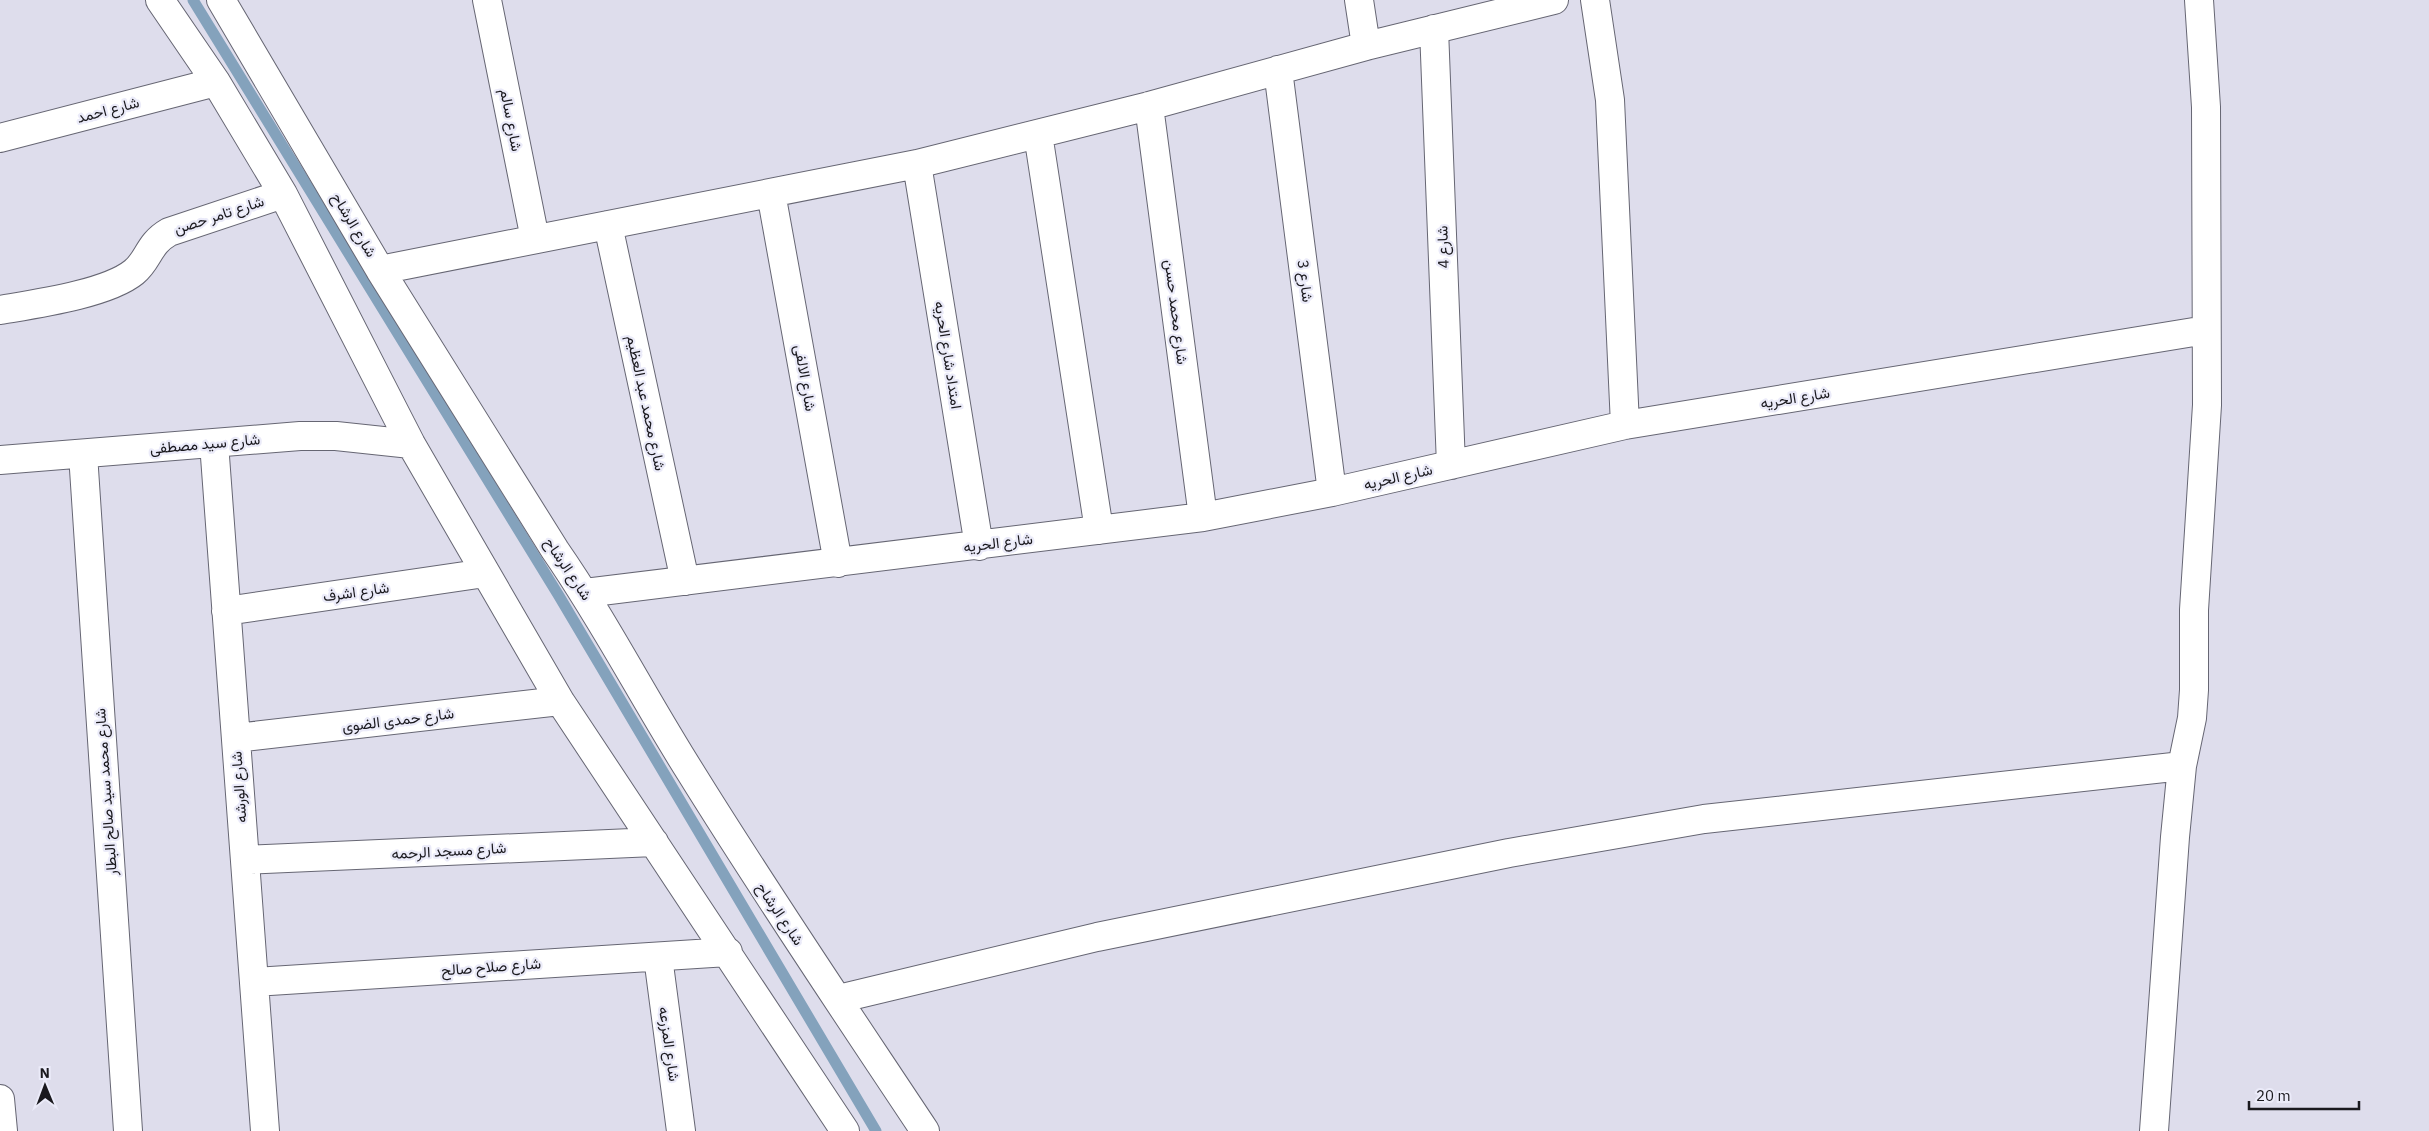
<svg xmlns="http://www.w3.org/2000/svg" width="2429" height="1131" font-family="'IBM Plex Sans',Vazirmatn,sans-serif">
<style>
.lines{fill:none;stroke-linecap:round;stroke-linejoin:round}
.stream{stroke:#84a2bc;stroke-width:11}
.minor-casing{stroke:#666673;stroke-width:30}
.minor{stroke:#fff;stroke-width:28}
.labels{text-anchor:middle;stroke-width:4.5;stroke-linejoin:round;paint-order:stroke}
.street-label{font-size:15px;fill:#1a191e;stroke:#ebebf9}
</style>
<rect width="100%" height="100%" fill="#deddec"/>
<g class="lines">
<path class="stream" d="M193 0 559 596 876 1131"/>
<defs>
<path id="minor" d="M160 0 216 82 283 194 411 444 560 701 845 1131
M221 0 380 270 555 550C605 622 644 699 691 773 766 894 846 1012 925 1131
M487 0 535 239
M1359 0 1366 46
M1595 0 1610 100 1625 425
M1434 29 1451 465
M1278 70 1332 492
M1149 106 1203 517
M1038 134 1099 530
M0 138 216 82
M917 164 979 546
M771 193 838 563
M608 225 685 581
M380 270 917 164 1149 106 1366 46 1554 0
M0 310C35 304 107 294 134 272 149 260 148 244 169 232L283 194
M214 443 265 1131
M83 454 128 1131
M0 460 300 436H336L411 444
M585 593 1203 517 1332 492 1625 425 2206 330
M226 611 485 573
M236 738 560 701
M245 860 654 842
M658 957 681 1131
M254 982 728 952
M838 999 1097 937 1509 853 1704 819 2182 766
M0 1099 3 1131
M2154 1131 2175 837 2182 766 2192 718 2194 690V610L2207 405 2206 107 2199 0"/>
</defs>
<use href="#minor" class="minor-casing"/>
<use href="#minor" class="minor"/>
</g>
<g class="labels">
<g class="street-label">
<text transform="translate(108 110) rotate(-15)" y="5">شارع احمد</text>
<text transform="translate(511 120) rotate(79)" y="5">شارع سالم</text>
<text transform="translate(219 215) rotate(-18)" y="5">شارع تامر حصن</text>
<text transform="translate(354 225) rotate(59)" y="5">شارع الرشاح</text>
<text transform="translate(1443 247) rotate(-92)" y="5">شارع 4</text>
<text transform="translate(1305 281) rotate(83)" y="5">شارع 3</text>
<text transform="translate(1176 312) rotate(83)" y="5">شارع محمد حسن</text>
<text transform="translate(948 355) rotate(81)" y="5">امتداد شارع الحريه</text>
<text transform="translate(805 378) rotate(80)" y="5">شارع الالفى</text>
<text transform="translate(1795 398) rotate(-9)" y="5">شارع الحريه</text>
<text transform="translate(646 403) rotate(78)" y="5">شارع محمد عبد العظيم</text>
<text transform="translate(205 444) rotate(-5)" y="5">شارع سيد مصطفى</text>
<text transform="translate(1398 477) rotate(-13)" y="5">شارع الحريه</text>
<text transform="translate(998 543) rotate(-7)" y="5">شارع الحريه</text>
<text transform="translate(568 569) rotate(56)" y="5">شارع الرشاح</text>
<text transform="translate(356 592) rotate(-8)" y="5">شارع اشرف</text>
<text transform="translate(398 720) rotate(-7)" y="5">شارع حمدى الضوى</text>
<text transform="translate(239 787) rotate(-94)" y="5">شارع الورشه</text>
<text transform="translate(106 792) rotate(-94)" y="5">شارع محمد سيد صالح البطار</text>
<text transform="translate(449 851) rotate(-3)" y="5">شارع مسجد الرحمه</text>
<text transform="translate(780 914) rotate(56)" y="5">شارع الرشاح</text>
<text transform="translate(491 967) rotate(-4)" y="5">شارع صلاح صالح</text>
<text transform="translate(669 1044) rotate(82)" y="5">شارع المزرعه</text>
</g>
</g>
<g transform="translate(45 1086) rotate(359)" stroke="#ebebf9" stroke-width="4" paint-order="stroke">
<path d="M0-4L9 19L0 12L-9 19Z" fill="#1a191e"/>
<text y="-8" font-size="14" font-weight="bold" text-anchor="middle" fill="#1a191e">N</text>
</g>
<path d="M2249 1101v8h110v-8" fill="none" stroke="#1a191e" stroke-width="2.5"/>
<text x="2256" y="1101" font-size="15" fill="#1a191e" stroke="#ebebf9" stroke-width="4" paint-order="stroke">20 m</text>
</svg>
